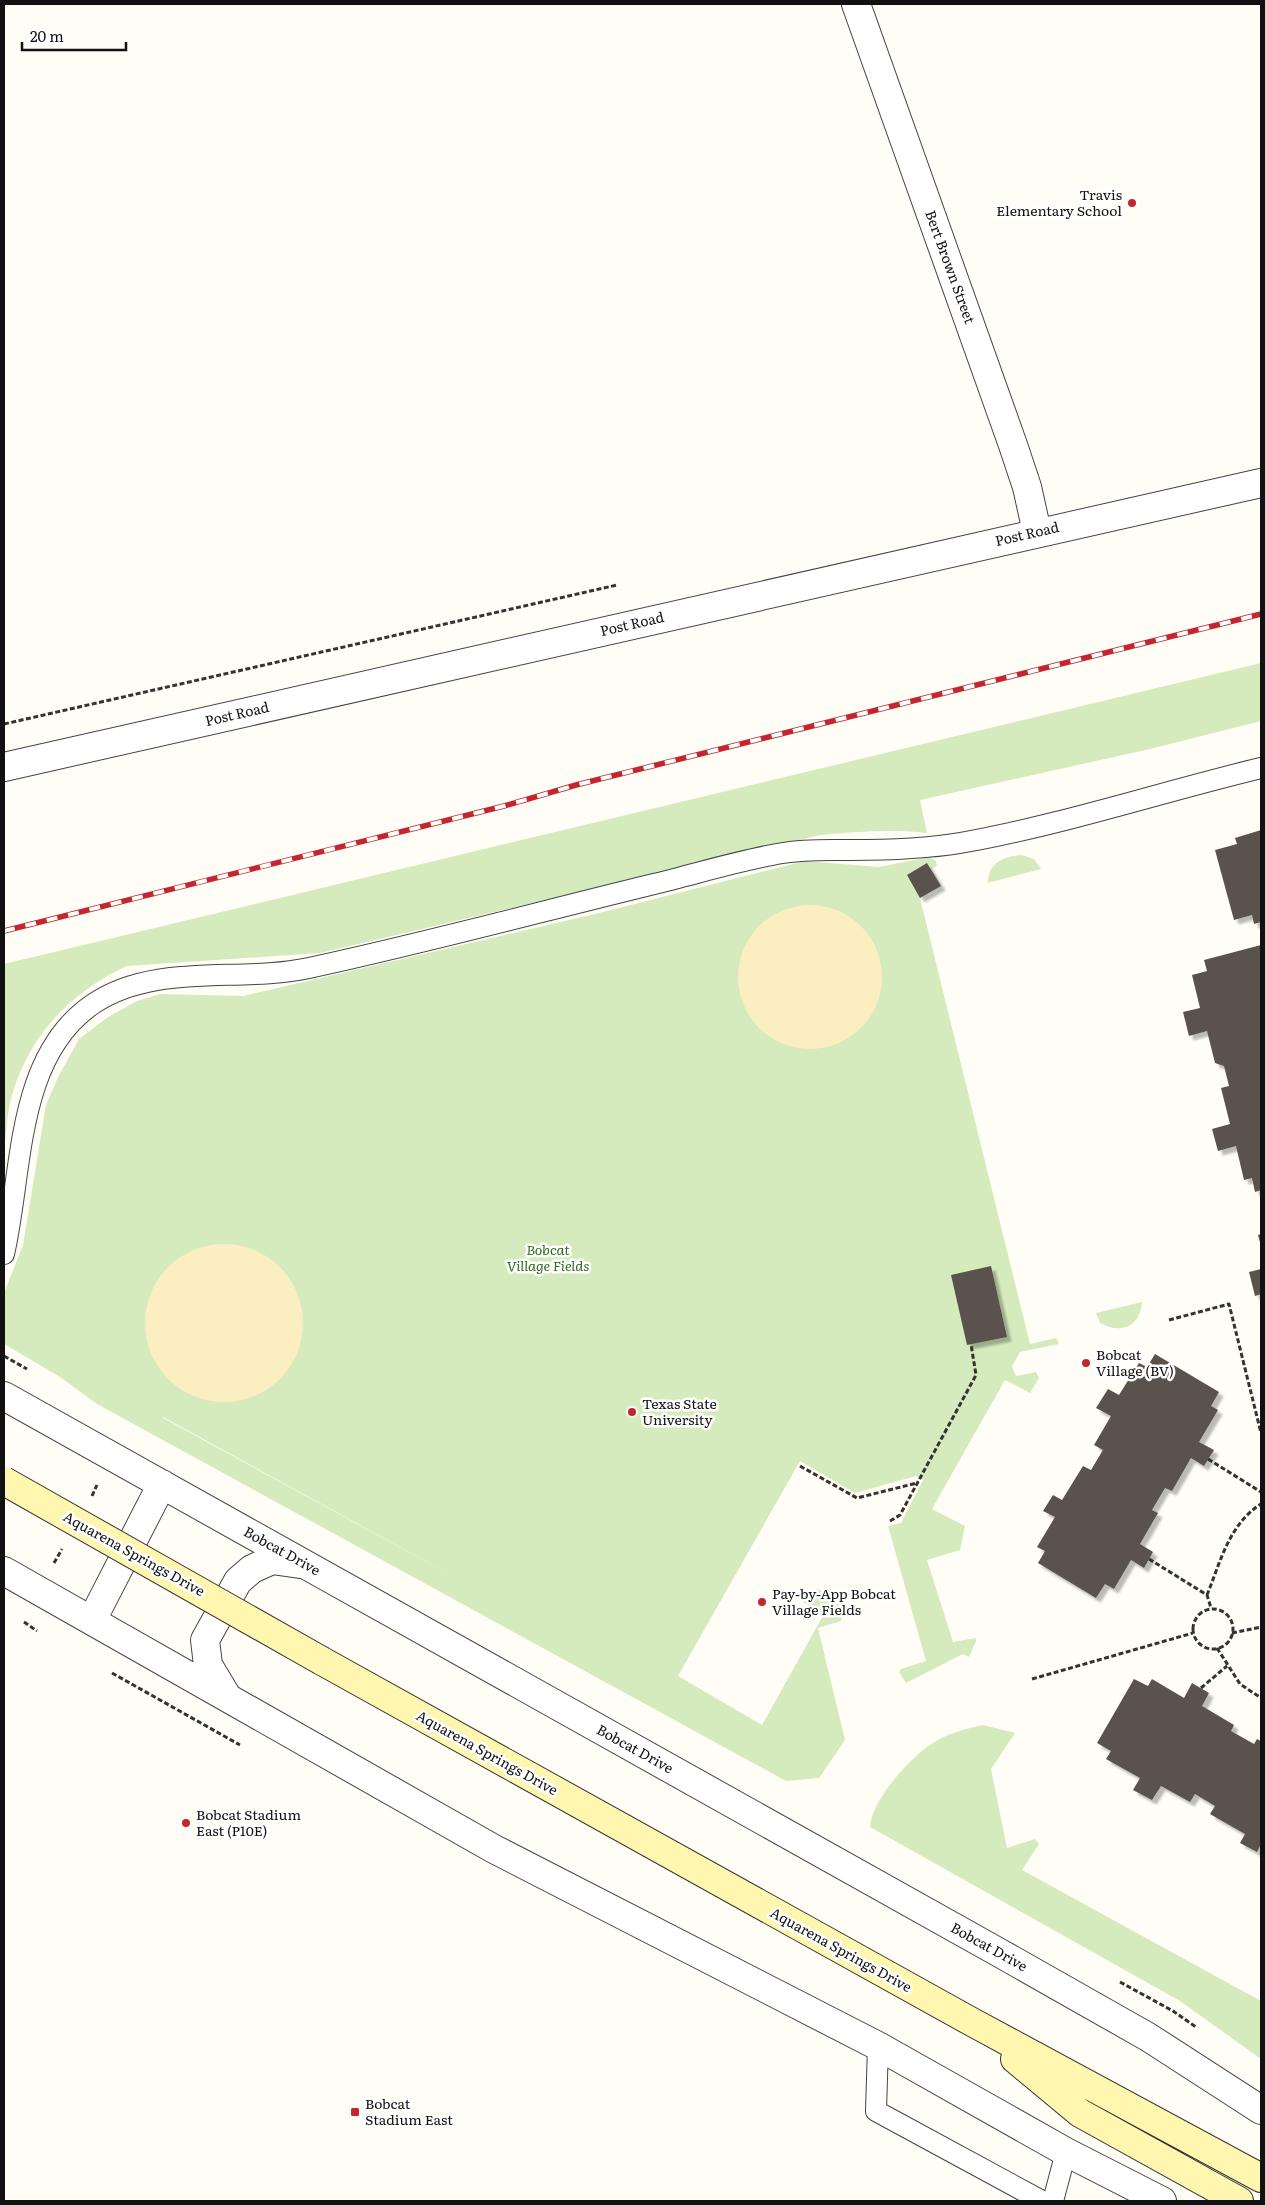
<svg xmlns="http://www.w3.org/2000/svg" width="1265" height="2205" font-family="Literata,serif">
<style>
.green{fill:#d5ebbd;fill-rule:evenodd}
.sand{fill:#fbeec1}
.building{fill:#5a524d;filter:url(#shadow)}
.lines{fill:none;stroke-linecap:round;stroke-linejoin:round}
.service-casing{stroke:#444;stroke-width:22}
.minor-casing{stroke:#444;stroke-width:30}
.tertiary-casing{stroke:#444;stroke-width:30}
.secondary-casing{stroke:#333;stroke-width:30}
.path{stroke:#333;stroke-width:3;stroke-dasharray:5 2.5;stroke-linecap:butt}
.service{stroke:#fff;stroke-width:20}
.minor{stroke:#fff;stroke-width:28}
.tertiary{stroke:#fff;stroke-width:28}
.secondary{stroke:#fff6b0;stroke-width:28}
.rail-casing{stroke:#c4262e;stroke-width:5.5}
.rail{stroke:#fff;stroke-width:4;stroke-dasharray:11;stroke-linecap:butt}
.secondary-bridge-casing{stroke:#333;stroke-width:30;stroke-linecap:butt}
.secondary-bridge{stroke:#fff6b0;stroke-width:28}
.poi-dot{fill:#c4262e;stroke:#fff;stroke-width:2}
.labels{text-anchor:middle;stroke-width:5;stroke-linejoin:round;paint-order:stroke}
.poi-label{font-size:14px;fill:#111;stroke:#fff;text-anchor:start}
.street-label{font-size:14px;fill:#111;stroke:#fff}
.park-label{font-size:14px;font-style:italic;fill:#2f6b1f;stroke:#fff}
</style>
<defs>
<filter id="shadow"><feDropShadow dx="4.5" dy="4.5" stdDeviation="1" flood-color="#0004"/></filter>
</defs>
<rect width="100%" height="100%" fill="#fffdf5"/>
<path class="green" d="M1261 663V721L1150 749 920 800 927 833C891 829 856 832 820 835L320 953 127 966C71 992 30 1034 12 1095 7 1113 6 1133 4 1152V964Z
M1022 855 1034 859 1041 869 988 883C988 863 1004 856 1022 855Z
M929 857 936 861 937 866 931 869 941 886 920 898 1030 1344 1056 1338 1059 1344 1020 1352 1012 1366 1016 1376 1036 1372 1039 1378 1030 1393 1005 1380 932 1509 965 1526 960 1550 927 1560 953 1642 976 1638V1641L969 1657 963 1654 906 1683 899 1672 901 1669 926 1661 888 1526 901 1523 923 1480 916 1476 855 1493 800 1461 678 1676 762 1725 824 1614 800 1600 803 1594 818 1589 845 1604 841 1621 818 1628 845 1740 819 1778 786 1781 97 1404 60 1377 4 1344V1293L23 1245 46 1105 58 1077 79 1039 108 1017 137 1001 160 994 243 996 599 913 805 861 879 867ZM163 1417 491 1597 163 1418Z
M1142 1302C1140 1328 1120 1334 1100 1323L1096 1313Z
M983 1725 1015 1733 991 1769 1007 1848 1035 1839 1039 1844 1022 1870 1261 2001V2059L1180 2001 870 1827C871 1801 910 1757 933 1743 948 1733 966 1729 983 1725Z"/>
<path class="sand" d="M738 977a72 72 0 1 1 144 0a72 72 0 1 1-144 0Z
M145 1323a79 79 0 1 1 158 0a79 79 0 1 1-158 0Z"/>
<path class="building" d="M1261 830V922L1254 924 1252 915 1234 920 1215 850 1237 844 1235 838Z
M927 863 941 886 920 898 907 875Z
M1261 945V1190L1255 1192 1252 1178 1244 1180 1236 1146 1218 1151 1212 1129 1230 1124 1221 1088 1229 1086 1224 1066 1215 1063 1207 1031 1189 1036 1183 1012 1200 1008 1192 975 1207 971 1204 960Z
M1261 1234V1246L1258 1235Z
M991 1266 1007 1337 967 1345 951 1275Z
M1261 1269V1294L1255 1296 1249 1272Z
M1155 1354 1219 1392 1211 1406 1218 1410 1199 1442 1214 1450 1204 1466 1191 1458 1172 1491 1165 1488 1152 1510 1158 1513 1140 1544 1153 1552 1144 1568 1131 1560 1114 1589 1105 1584 1096 1598 1038 1563 1045 1551 1037 1547 1055 1517 1043 1511 1053 1495 1062 1500 1083 1466 1091 1470 1103 1450 1094 1445 1111 1416 1096 1408 1108 1389 1119 1395 1139 1363 1147 1367Z
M1134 1679 1148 1686 1152 1679 1184 1698 1192 1683 1209 1693 1202 1706 1234 1725 1231 1731 1254 1744 1257 1739 1261 1741V1844L1257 1852 1240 1843 1245 1834 1210 1814 1215 1806 1195 1794 1190 1802 1161 1786 1152 1800 1133 1790 1140 1778 1106 1759 1111 1751 1097 1743Z"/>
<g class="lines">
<defs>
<path id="service" d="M4 1254C23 1172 15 1057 93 1004 155 962 239 983 309 968 425 943 539 912 654 884 696 874 740 860 783 853 805 849 828 850 850 850 886 850 924 849 960 843 1062 825 1161 792 1261 768
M878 2046 876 2111 1042 2201
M1053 2201 1066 2152"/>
<path id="minor" d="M856 4 1013 445 1027 487 1037 532"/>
<path id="tertiary" d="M4 767 1261 483
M4 1396 998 1952 1148 2037 1261 2110
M4 1571 494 1849 878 2046 1066 2152 1162 2201
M92 1620 162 1484
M226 1695 208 1665 205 1640 238 1581 252 1569 272 1560 300 1564"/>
<path id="secondary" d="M322 1661 972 2022 1261 2178
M1015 2059 1080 2113 1239 2201"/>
</defs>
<use href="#service" class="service-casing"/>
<use href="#minor" class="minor-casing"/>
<use href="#tertiary" class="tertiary-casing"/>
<use href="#secondary" class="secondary-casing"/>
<path class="path" d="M4 724 617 585
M1169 1320 1229 1304 1261 1433
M4 1356 27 1369
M1208 1459 1261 1492
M800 1466 857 1498 917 1483
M92 1496 97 1485
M890 1521 900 1515 976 1375 971 1344
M1149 1559 1207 1595 1211 1608
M54 1563 62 1549
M1207 1595C1220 1563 1229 1524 1261 1504
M1193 1629a20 20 0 1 1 40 0a20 20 0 1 1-40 0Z
M24 1622 37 1631
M1232 1633 1261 1627
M1217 1648 1240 1684 1261 1698
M112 1673 240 1745
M1032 1679 1193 1633
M1201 1688 1227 1666
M1120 1982 1173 2011 1196 2027"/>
<use href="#service" class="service"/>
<use href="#minor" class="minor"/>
<use href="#tertiary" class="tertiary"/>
<use href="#secondary" class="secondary"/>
<defs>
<path id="rail" d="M4 931 504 806 576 785 1261 614"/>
</defs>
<use href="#rail" class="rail-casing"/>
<use href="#rail" class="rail"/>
<defs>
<path id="secondary-bridge" d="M4 1481 322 1661"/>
</defs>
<use href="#secondary-bridge" class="secondary-bridge-casing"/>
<use href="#secondary-bridge" class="secondary-bridge"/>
</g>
<g class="poi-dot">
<circle cx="1132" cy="203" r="5"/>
<circle cx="1086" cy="1363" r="5"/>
<circle cx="632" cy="1412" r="5"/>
<circle cx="762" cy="1602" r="5"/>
<circle cx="186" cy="1823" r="5"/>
<rect x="350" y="2107" width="10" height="10" rx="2.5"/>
</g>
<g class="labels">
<g class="poi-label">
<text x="1122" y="200" text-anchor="end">Travis<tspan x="1122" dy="16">Elementary School</tspan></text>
<text x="1096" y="1360">Bobcat<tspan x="1096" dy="16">Village (BV)</tspan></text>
<text x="642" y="1409">Texas State<tspan x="642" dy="16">University</tspan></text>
<text x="772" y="1599">Pay-by-App Bobcat<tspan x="772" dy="16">Village Fields</tspan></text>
<text x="196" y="1820">Bobcat Stadium<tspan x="196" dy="16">East (P10E)</tspan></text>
<text x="365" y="2109">Bobcat<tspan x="365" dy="16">Stadium East</tspan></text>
</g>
<g class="street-label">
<text transform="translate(950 267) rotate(70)" y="5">Bert Brown Street</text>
<text transform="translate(1027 534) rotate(-13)" y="5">Post Road</text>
<text transform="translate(632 624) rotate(-13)" y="5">Post Road</text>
<text transform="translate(237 714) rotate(-13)" y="5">Post Road</text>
<text transform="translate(282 1551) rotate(29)" y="5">Bobcat Drive</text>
<text transform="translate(134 1554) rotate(29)" y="5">Aquarena Springs Drive</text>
<text transform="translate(635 1749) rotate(29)" y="5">Bobcat Drive</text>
<text transform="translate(487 1753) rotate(29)" y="5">Aquarena Springs Drive</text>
<text transform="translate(989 1947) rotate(29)" y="5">Bobcat Drive</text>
<text transform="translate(841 1950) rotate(29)" y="5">Aquarena Springs Drive</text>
</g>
<g class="park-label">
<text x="548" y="1255">Bobcat<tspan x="548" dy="16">Village Fields</tspan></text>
</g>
</g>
<rect width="1265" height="2205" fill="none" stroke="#111111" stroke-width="10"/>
<path d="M22 42v8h104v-8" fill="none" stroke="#111111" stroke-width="2.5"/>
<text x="30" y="42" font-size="15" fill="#111111" stroke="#ffffff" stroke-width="4" paint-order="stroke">20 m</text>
</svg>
